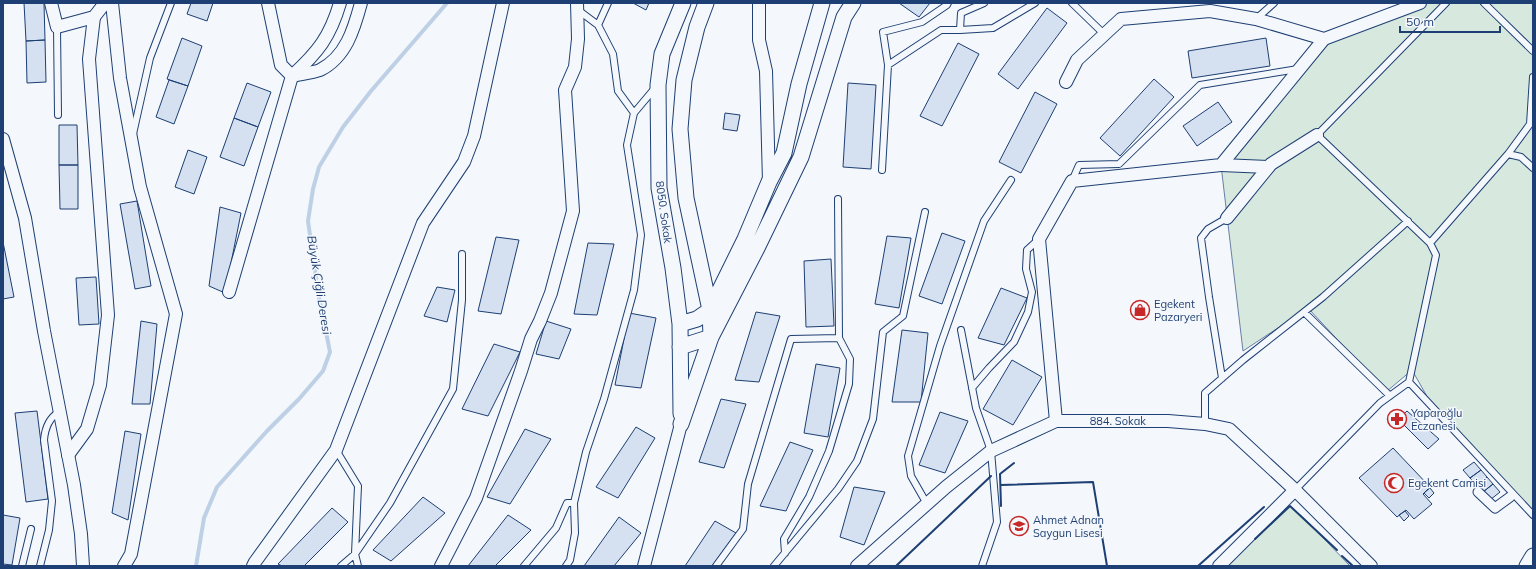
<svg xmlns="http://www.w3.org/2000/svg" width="1536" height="569" font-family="Mulish,sans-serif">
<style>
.green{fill:#d7e8df;stroke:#687fa3}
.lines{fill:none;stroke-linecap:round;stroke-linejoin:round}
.stream{stroke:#bed0e5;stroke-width:4}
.building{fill:#d5e0f0;stroke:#1d3f73}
.service-casing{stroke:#1d3f73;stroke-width:8}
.pedestrian-casing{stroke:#1d3f73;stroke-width:11}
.minor-casing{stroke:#1d3f73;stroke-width:14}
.tertiary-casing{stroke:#1d3f73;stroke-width:17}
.service{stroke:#f4f7fb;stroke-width:6}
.pedestrian{stroke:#f4f7fb;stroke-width:9}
.minor{stroke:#f4f7fb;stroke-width:12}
.tertiary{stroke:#f4f7fb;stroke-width:15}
.wall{stroke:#1d3f73;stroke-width:2}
.labels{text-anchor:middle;stroke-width:3;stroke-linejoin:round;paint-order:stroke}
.street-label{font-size:11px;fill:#1d3f73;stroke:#f4f7fb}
.poi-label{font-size:11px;fill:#1d3f73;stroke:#f4f7fb;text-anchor:start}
.water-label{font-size:12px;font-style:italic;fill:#1d3f73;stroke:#f4f7fb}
</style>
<rect width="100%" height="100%" fill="#f4f7fb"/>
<path class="green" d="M1422 3H1533V515L1433 407 1412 370 1386 392 1308 308 1243 351 1221 165 1331 38Z
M1290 506 1308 522 1350 566H1226Z"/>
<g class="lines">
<path class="stream" d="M196 566 204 518 217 487 267 431 299 399 323 371 330 352 318 292 308 221 313 189 319 167 343 127 371 91 447 3"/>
</g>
<path class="building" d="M24 3H44L45 40 26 41Z
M191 3H213L207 21 187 14Z
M633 3H649L646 10Z
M899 3H930L919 17Z
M1047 8 1067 23 1018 89 998 74Z
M182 38 202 46 188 86 167 79Z
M1266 38 1270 66 1192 78 1188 51Z
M45 40 46 82 27 83 26 41Z
M958 43 979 54 942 126 920 116Z
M1154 79 1174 97 1120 156 1100 138Z
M169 80 188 86 174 124 156 117Z
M247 83 271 92 258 127 234 118Z
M848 83 876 85 871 169 843 167Z
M1035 92 1057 104 1021 173 999 162Z
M1218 102 1232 122 1197 146 1183 126Z
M725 113 740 115 737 131 723 129Z
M234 118 258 127 244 166 220 157Z
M59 125H77L78 165H59Z
M188 150 207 157 194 194 175 187Z
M59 165H78V209H60Z
M137 201 151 286 135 289 120 204Z
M220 207 241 213 225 293 209 286Z
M942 233 965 241 942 304 919 296Z
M887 236 911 238 899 308 875 304Z
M496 237 519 240 501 314 478 311Z
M3 242 14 297 3 299Z
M588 243 614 244 597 315 574 314Z
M831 259 834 326 806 327 804 261Z
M96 277 99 324 79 325 76 278Z
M437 287 455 290 447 322 424 316Z
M1001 288 1027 298 1004 345 978 338Z
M756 312 780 316 759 382 735 380Z
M629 313 656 318 641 388 615 385Z
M141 321 157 324 150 404H132Z
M546 321 571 329 559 359 536 354Z
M902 330 928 333 921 402H892Z
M494 344 520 352 488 416 462 409Z
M1012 360 1042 377 1013 425 983 409Z
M816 364 840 368 828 437 804 433Z
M721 399 746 404 724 468 699 462Z
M37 411 48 499 26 502 15 413Z
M1407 411 1439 439 1428 449 1398 419Z
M940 412 968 421 945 473 919 465Z
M636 427 655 438 618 498 596 487Z
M525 429 551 439 510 504 487 497Z
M125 431 141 434 128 520 112 513Z
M790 442 813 450 786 511 760 506Z
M1393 448 1430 487 1423 494 1432 504 1414 519 1406 510 1397 517 1359 478Z
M1474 462 1481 470 1470 478 1463 470Z
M1481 470 1487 477 1477 486 1470 478Z
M1487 477 1493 484 1483 492 1477 486Z
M1493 484 1500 492 1490 500 1483 492Z
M854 487 885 492 864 545 840 537Z
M1430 488 1434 493 1429 498 1424 493Z
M423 497 445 513 391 561 373 550Z
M332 508 348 522 304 566H282L278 564Z
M1405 511 1409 516 1404 521 1399 515Z
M3 515 20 518 12 565 3 564Z
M508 515 531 530 495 566H468Z
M619 517 641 533 614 566H584Z
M715 521 736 533 712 566H685Z"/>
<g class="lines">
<defs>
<path id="service" d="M1072 3 1104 34
M1446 3 1317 135 1430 243 1436 255 1409 382 1533 515
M1484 3 1533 51
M578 10 598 25 613 54 618 91 634 113
M1256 19 1274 3
M598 25 608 3
M57 27 58 115
M960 30 961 13 984 3
M888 65 883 32 922 22 947 5 948 3
M133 134 150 58 171 3
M1508 154 1521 157 1533 168
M882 170 888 65 941 30H960L993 28 1035 3
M1072 181 1079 165 1119 164 1200 85 1298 69
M1430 243 1508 154 1530 124 1533 77
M1304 312 1390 396
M961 330 976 408 991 451 997 522 982 566
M1222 378 1209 297 1201 238 1208 229 1227 218
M972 388 989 368 1014 342 1028 312 1032 292 1026 269 1027 250 1038 240
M1205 424V393L1243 360 1323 297 1408 221
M336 450 358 486 355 554 358 566
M1295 490 1380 403 1409 382
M927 504 911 476 908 456 940 346 984 221 1011 180
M785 553 784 539 809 497 829 451 849 384 850 359 839 338
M22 566 31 529
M40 566 49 530 52 501 44 440C45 428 49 418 59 412
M341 566 355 554 390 503 453 389 462 300V254
M524 566 556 528 567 503H574
M566 566 570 560 575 533 574 503 586 452 604 399 634 290 641 235 627 145 634 113 655 88
M716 566 743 529 748 484 791 339 839 338 838 199
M774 566 838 489 857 461 873 419 883 332 903 316 925 212"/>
<path id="pedestrian" d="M1478 492 1495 508 1510 497"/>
<g id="minor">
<path d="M51 3 57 27 94 17 105 3"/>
<path d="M112 3 120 78 140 187 176 314 131 554 124 566"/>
<path d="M268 3 281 65 292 76C301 74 312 73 320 70 346 57 354 29 361 3"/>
<path d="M759 3V40L766 71 769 182"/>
<path d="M1066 82 1077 60 1121 19 1210 11 1256 19 1324 39 1420 3"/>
<path d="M3 139 25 218 44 331 74 485 81 534 83 566"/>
<path d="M1221 165 1268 167"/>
<path d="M1227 218 1271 164 1317 135"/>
<path d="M229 292 292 76C318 52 330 37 340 3"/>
<path d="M1056 421 1039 239 1072 181 1221 165 1324 39"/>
<path d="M68 455 87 429 100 385 108 315 89 59 94 17"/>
<path d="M253 566 255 562 336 450 423 223 464 162 474 136 503 3"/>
<path d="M441 566 476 498 521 371 531 339 540 321 551 293 573 211 565 90 575 67 578 39 577 3"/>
<path d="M644 566 681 424"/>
<path id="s1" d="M857 566 946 487 991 451 1056 421H1168L1205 424 1229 429 1295 490 1371 566"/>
<path d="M1219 566 1295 490"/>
</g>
<path id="tertiary" d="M680 324 697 319 710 310 745 239 769 182 784 153 799 84 822 3
M680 347 711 337 710 310 686 198 680 129 684 80 697 27 706 3
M681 414 680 324 673 268 659 188 658 85 662 54 683 3
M681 424 711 337 757 248 801 157 844 17 853 3
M1527 566 1533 556"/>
</defs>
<use href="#service" class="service-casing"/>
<use href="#pedestrian" class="pedestrian-casing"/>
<use href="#minor" class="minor-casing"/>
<use href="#tertiary" class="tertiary-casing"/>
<use href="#service" class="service"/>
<use href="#pedestrian" class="pedestrian"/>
<use href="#minor" class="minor"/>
<use href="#tertiary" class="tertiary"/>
<path class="wall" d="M1001 485 1093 482 1107 566
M1001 506 1000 474 1014 463
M1255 539 1290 506 1337 550
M1342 556 1353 566
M896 566 991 476
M1198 566 1264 507"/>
</g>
<defs>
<symbol id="shop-ring" viewBox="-11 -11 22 22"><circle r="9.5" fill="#f4f7fb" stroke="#c62828" stroke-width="1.5"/><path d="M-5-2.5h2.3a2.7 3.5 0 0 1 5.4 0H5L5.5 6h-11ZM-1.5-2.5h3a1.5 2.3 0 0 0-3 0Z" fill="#c62828"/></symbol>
<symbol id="pharmacy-ring" viewBox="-11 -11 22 22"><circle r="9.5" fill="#f4f7fb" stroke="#c62828" stroke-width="1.5"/><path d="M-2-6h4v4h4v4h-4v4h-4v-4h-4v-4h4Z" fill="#c62828"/></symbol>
<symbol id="mosque-ring" viewBox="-11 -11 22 22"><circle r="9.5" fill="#f4f7fb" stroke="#c62828" stroke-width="1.5"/><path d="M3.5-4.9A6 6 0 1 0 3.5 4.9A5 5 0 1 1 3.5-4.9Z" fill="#c62828"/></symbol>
<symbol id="school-ring" viewBox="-11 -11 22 22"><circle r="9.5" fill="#f4f7fb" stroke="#c62828" stroke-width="1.5"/><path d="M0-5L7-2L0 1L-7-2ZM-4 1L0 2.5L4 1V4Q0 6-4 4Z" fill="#c62828"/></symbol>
</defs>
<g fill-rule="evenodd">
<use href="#shop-ring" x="1129" y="299" width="22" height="22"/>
<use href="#pharmacy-ring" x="1386" y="408" width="22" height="22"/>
<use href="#mosque-ring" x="1383" y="472" width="22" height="22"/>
<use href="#school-ring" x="1008" y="515" width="22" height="22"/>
</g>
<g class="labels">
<g class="street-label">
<text transform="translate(664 212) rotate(82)" y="4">8050. Sokak</text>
<text dy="4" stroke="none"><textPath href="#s1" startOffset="310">884. Sokak</textPath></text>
</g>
<g class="poi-label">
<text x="1154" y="308">Egekent<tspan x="1154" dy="13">Pazaryeri</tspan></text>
<text x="1411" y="417">Yaparoğlu<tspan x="1411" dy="13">Eczanesi</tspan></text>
<text x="1408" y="487">Egekent Camisi</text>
<text x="1033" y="524">Ahmet Adnan<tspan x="1033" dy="13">Saygun Lisesi</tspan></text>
</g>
<g class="water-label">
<text transform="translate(319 285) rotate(81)" y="4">Büyük Çiğli Deresi</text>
</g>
</g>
<rect width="1536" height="569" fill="none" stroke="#1d3f73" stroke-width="8"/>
<path d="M1400 26v6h100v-6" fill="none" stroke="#1d3f73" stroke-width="2"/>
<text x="1406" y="26" font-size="12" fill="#1d3f73" stroke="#f4f7fb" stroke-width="3" paint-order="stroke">50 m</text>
</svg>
